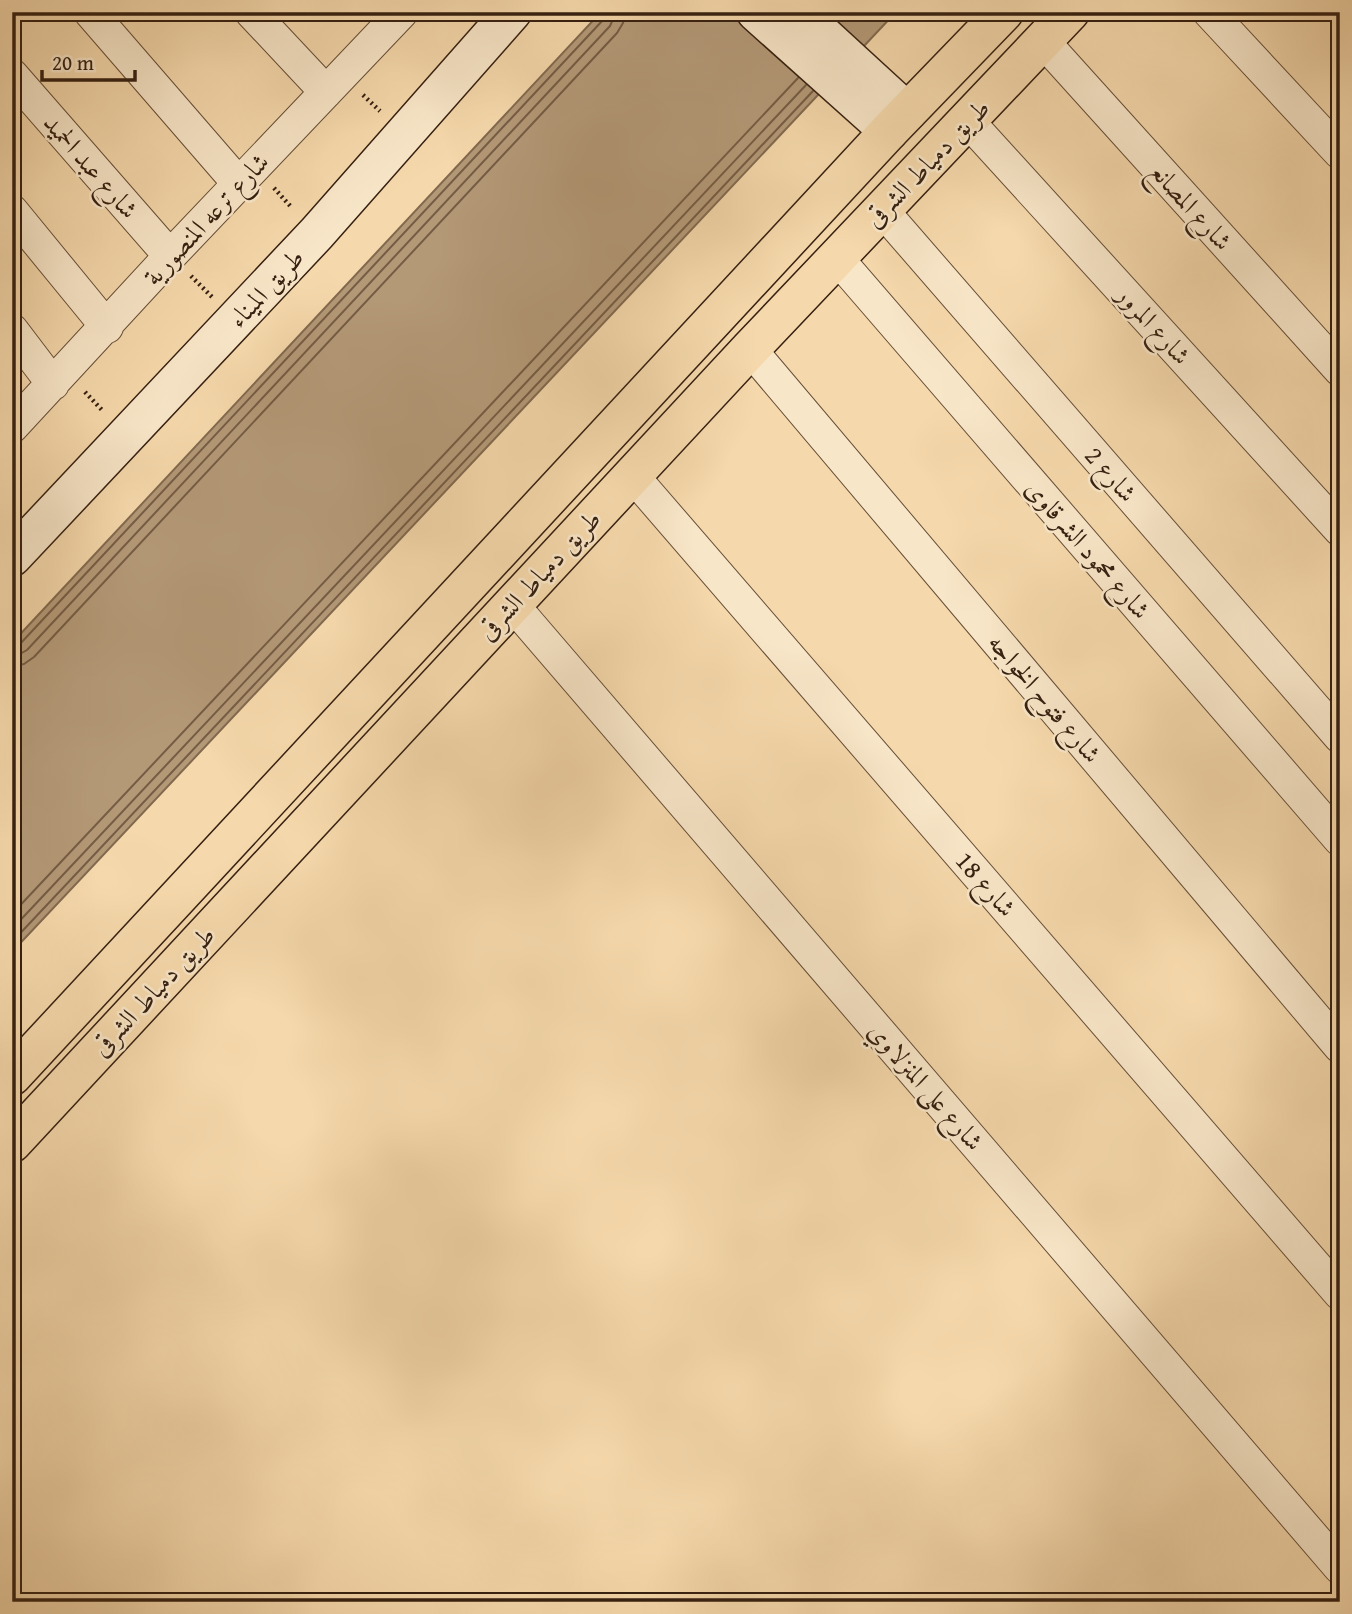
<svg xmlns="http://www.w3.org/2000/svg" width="1352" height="1614" font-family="'Gentium Book Plus',Amiri,serif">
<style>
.water{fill:#b49977;stroke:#82694e;stroke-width:2}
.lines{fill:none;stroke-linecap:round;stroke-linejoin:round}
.shore{stroke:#755c44;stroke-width:2}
.street-casing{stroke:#664e38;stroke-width:34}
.secondary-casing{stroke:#362011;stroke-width:41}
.highway-casing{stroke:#362011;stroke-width:41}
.path{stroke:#362011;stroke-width:4.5;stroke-dasharray:2 3.5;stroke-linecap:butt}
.street{stroke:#f8e6c8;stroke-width:32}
.secondary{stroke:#f8e6c8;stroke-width:38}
.highway{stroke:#f5d8ab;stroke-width:38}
.labels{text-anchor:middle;stroke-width:5;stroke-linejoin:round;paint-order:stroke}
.street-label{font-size:26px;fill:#362011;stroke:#f8e6c8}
</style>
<rect width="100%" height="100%" fill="#f5d8ab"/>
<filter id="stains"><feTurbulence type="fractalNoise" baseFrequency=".00286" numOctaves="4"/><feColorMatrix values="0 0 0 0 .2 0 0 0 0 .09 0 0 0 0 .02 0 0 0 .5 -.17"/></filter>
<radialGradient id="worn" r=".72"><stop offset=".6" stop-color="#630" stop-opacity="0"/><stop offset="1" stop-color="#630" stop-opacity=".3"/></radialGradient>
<path class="water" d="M601 12H896L12 952V643Z"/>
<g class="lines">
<path class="shore" d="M12 647 20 644 603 20 605 12
M12 656 20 654 27 650 610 26 613 19 614 12
M12 666 24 664 34 657 617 33 623 23 625 12
M12 914 798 78
M12 929 806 85
M12 942 813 91"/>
<defs>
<path id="street" d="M90 12 239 184
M251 12 326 92
M1209 12 1340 153
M1043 41 1340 370
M12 75 170 256
M967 120 1340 530
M882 210 1340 737
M12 211 107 327
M837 258 1340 840
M12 330 53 384
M750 349 1340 1047
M12 427 170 256 402 12
M632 475 1340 1294
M512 604 1340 1568"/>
<path id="secondary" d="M756 12 889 131
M798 12 907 112
M12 557 317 233 512 12"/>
<path id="highway" d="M12 1076 889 131 1004 12
M12 1143 750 349 1070 12"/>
</defs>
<use href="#street" class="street-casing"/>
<use href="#secondary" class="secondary-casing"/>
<use href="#highway" class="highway-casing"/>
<path class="path" d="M363 95 380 111
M274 188 292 208
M191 276 212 297
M85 392 103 411"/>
<use href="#street" class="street"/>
<use href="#secondary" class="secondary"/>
<use href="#highway" class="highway"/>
</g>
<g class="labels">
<g class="street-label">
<text transform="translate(927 163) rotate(-46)" y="9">طريق دمياط الشرقى</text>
<text transform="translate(91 166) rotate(49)" y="9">شارع عبد الحميد</text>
<text transform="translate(1191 206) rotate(48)" y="9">شارع المصانع</text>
<text transform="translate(206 219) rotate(-47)" y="9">شارع ترعه المنصورية</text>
<text transform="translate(266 288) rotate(-47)" y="9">طريق الميناء</text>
<text transform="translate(1154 325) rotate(48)" y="9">شارع المرور</text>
<text transform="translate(1111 474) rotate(49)" y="9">شارع 2</text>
<text transform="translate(1088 549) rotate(49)" y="9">شارع محمود الشرقاوى</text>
<text transform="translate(539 575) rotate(-47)" y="9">طريق دمياط الشرقى</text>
<text transform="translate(1045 698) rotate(50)" y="9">شارع فتوح الخواجه</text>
<text transform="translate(986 884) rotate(49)" y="9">شارع 18</text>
<text transform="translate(153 991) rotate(-47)" y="9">طريق دمياط الشرقى</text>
<text transform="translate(926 1086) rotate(49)" y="9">شارع على المنزلاوي</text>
</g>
</g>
<rect width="1352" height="1614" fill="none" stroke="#f5d8ab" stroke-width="42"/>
<rect x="14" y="14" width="1324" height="1586" fill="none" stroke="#362011" stroke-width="3.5"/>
<rect x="21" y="21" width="1310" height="1572" fill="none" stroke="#362011" stroke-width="2"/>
<path d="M42 70v10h93v-10" fill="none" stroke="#362011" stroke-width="3.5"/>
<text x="52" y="70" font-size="21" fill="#362011" stroke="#f8e6c8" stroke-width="5" paint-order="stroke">20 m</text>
<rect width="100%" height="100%" filter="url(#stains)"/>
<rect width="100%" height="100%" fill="url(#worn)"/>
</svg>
